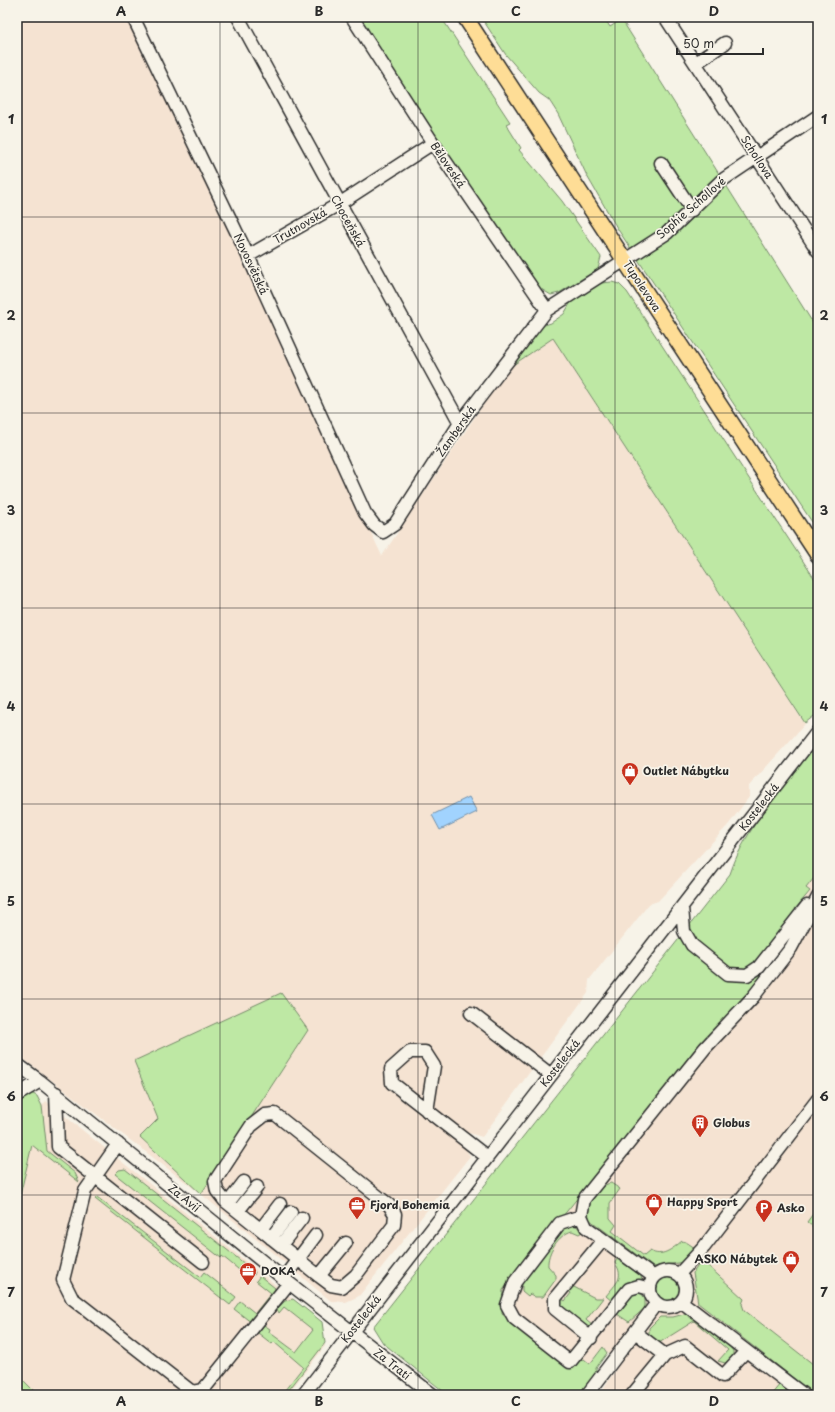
<svg xmlns="http://www.w3.org/2000/svg" width="835" height="1412" font-family="'Playpen Sans',sans-serif">
<style>
.built{fill:#f5e3d2}
.green{fill:#bee8a4;stroke:#748a68}
.water{fill:#a1d3fe;stroke:#7290aa}
.lines{fill:none;stroke-linecap:round;stroke-linejoin:round}
.minor-casing{stroke:#2b2b2b;stroke-width:15}
.major-casing{stroke:#2b2b2b;stroke-width:18}
.minor{stroke:#f7f3e8;stroke-width:12}
.major{stroke:#fedd96;stroke-width:15}
.grid{fill:none;stroke:#2b2b2b;stroke-width:1;stroke-opacity:0.55}
.labels{text-anchor:middle;stroke-width:3.5;stroke-linejoin:round;paint-order:stroke}
.street-label{font-size:11px;fill:#2b2b2b;stroke:#f7f3e8}
.poi-label{font-size:11px;font-weight:bold;fill:#2b2b2b;stroke:#f7f3e8;text-anchor:start}
.neatline{fill:none;stroke:#2b2b2b;stroke-width:1.5}
.grid-label{font-size:13px;text-anchor:middle;font-weight:bold;fill:#2b2b2b}
</style>
<rect width="100%" height="100%" fill="#f7f3e8"/>
<filter id="ink" filterUnits="userSpaceOnUse"><feTurbulence type="fractalNoise" baseFrequency=".025" numOctaves="2"/><feDisplacementMap in="SourceGraphic" scale="8" xChannelSelector="R" yChannelSelector="G"/><feConvolveMatrix kernelMatrix="1 2 1 2 8 2 1 2 1" color-interpolation-filters="sRGB"/></filter>
<g filter="url(#ink)">
<path class="built" d="M17 17H129L382 556 507 369 553 338 805 724 749 786V797L729 824 658 901 649 904 589 980 588 993 482 1137 469 1133 465 1138 462 1143 470 1156 359 1296 346 1302 331 1301 201 1194 17 1054Z
M818 873V1395H794L780 1384 771 1395H607L603 1389 621 1362 607 1353 603 1347 590 1364H566L502 1314 503 1290 601 1169 695 1049 733 1013 796 932 795 909 810 891 806 888Z
M37 1096 42 1106 46 1101 322 1322 325 1346 287 1395H17V1170L20 1157 21 1138 18 1134 17 1105Z"/>
<path class="green" d="M358 17H441L510 122 506 124 521 148 519 150 562 201 601 257 598 269 559 293 551 295 536 286Z
M481 17H607L605 19 610 27 619 21 617 17H620L818 331V531L617 228 587 176 558 114 549 100 539 93 506 55Z
M612 282 619 284 627 292 818 584V713L805 723 553 338 507 369 541 326 551 323 564 314 571 302 601 283Z
M818 743V873L806 888 810 891 795 909 805 918 796 932 733 1013 695 1049 601 1169 503 1290 502 1314 565 1364 584 1359 590 1364 603 1347 607 1353 596 1368V1375L581 1395H448L383 1343 373 1327 730 874C746 825 787 783 818 743Z
M281 993 308 1030 201 1194 140 1137 158 1119 134 1061Z
M31 1093 37 1096 42 1106 47 1151 75 1173 79 1182 32 1145 17 1208V1170L20 1157 21 1138 18 1134 17 1105 20 1098Z
M125 1169 255 1272 254 1275 252 1274 249 1278 222 1256 221 1258 115 1174 119 1170Z
M611 1183 620 1189 610 1203V1218L616 1225 612 1231 644 1256 650 1251C662 1258 672 1249 682 1241L686 1242 695 1248 684 1262 653 1267 590 1220C584 1207 597 1185 611 1183Z
M97 1197 200 1277 204 1272 236 1297 230 1305 95 1199Z
M818 1207V1231L807 1222Z
M568 1225C574 1225 579 1226 582 1232L579 1234 572 1231C558 1235 547 1253 548 1266L556 1275V1279L543 1297H535L530 1294 528 1296 522 1291V1283L565 1226Z
M617 1259 640 1275 644 1283 613 1302 606 1296C616 1283 625 1278 615 1263Z
M706 1259 710 1261 707 1265 744 1299 742 1304 744 1310 818 1368V1395H815L698 1303 693 1273 701 1261Z
M654 1289a14 14 0 1 1 28 0a14 14 0 1 1-28 0Z
M260 1276 275 1288 274 1292 252 1323 234 1309 240 1301 255 1313 271 1293 256 1281Z
M572 1286 595 1298H603L586 1320 594 1327 589 1329 561 1310 558 1296 565 1301 571 1293 565 1288Z
M640 1292 645 1298V1308L629 1322 617 1314 627 1303 631 1293Z
M293 1299 322 1322 325 1343 285 1395H281L303 1367 274 1342 272 1344 258 1333 264 1325 270 1329 269 1332 296 1352 313 1330 284 1307 279 1313 277 1309 285 1301Z
M688 1313 730 1347 733 1351V1357L725 1363 718 1361 728 1350 694 1321 659 1343 649 1334V1328L660 1317H673Z
M17 1374 38 1395H17Z
M780 1384 794 1395H771Z"/>
<path class="water" d="M469 797 477 812 440 830 432 815Z"/>
<g class="lines">
<defs>
<path id="minor" d="M133 17 248 256 365 513 374 525 383 532 395 524 460 423 547 310 667 233 721 181 818 116
M238 17 460 423
M352 17 433 143 547 310
M665 17 818 251
M696 63 725 43
M661 163 692 210
M248 256 339 204 433 143
M682 907 684 931 692 945 728 974 747 975 759 967 807 906
M471 1013 551 1075
M17 1064 40 1081 289 1283 433 1395
M56 1093 58 1147 203 1262
M17 1095 40 1081
M427 1111 434 1066 425 1052H410L391 1069 392 1083 487 1157
M275 1114 389 1205 395 1214 394 1225 356 1275 342 1287 331 1285 319 1276 225 1201 217 1191 215 1181 251 1126 265 1115Z
M118 1144 85 1191 63 1280 72 1298 192 1392 203 1390 289 1283
M228 1203 244 1182
M238 1211 257 1187
M581 1216 560 1223 515 1282 507 1305 514 1318 570 1362 629 1289 639 1286 650 1289
M261 1229 280 1204
M271 1238 291 1212
M281 1245 302 1218
M650 1289a18 18 0 1 1 36 0a18 18 0 1 1-36 0Z
M679 1274 704 1247 818 1099
M319 1276 346 1243
M654 1277 586 1227 581 1216 584 1199 705 1048 753 997 791 948 818 897
M283 1279 316 1235
M682 1302 804 1395
M635 1332 665 1355 685 1346 723 1376 746 1351
M591 1338 555 1309V1298L603 1240
M303 1395 818 731
M587 1395 656 1304
M632 1395 665 1355"/>
<path id="major" d="M465 17 818 555"/>
</defs>
<use href="#minor" class="minor-casing"/>
<use href="#major" class="major-casing"/>
<use href="#minor" class="minor"/>
<use href="#major" class="major"/>
</g>
</g>
<path class="grid" d="M220 17V1395M418 17V1395M615 17V1395M17 217H818M17 413H818M17 608H818M17 804H818M17 999H818M17 1195H818"/>
<defs>
<symbol id="shop-pin" viewBox="-11 -11 22 30"><path d="M0 17L-7.5 6A9.5 9.5 0 1 1 7.5 6Z" fill="#c8321e" stroke="#f7f3e8"/><path d="M-5-2.5h2.3a2.7 3.5 0 0 1 5.4 0H5L5.5 6h-11ZM-1.5-2.5h3a1.5 2.3 0 0 0-3 0Z" fill="#fff"/></symbol>
<symbol id="building-pin" viewBox="-11 -11 22 30"><path d="M0 17L-7.5 6A9.5 9.5 0 1 1 7.5 6Z" fill="#c8321e" stroke="#f7f3e8"/><path d="M-4-6H4V6H1V3H-1V6H-4ZM-2.5-4.3h1.7v1.8h-1.7ZM.8-4.3h1.7v1.8H.8ZM-2.5-1h1.7V.8h-1.7ZM.8-1h1.7V.8H.8Z" fill="#fff"/></symbol>
<symbol id="office-pin" viewBox="-11 -11 22 30"><path d="M0 17L-7.5 6A9.5 9.5 0 1 1 7.5 6Z" fill="#c8321e" stroke="#f7f3e8"/><path d="M-6-3h4V-5.5h4V-3h4V5H-6ZM-1-4.5V-3h2v-1.5ZM-6 0V1H6V0Z" fill="#fff"/></symbol>
<symbol id="parking-pin" viewBox="-11 -11 22 30"><path d="M0 17L-7.5 6A9.5 9.5 0 1 1 7.5 6Z" fill="#c8321e" stroke="#f7f3e8"/><path d="M-3.5-5.5H1a3.5 3.5 0 0 1 0 7H-1V5.5H-3.5ZM-1-3.4V-.6H.8a1.4 1.4 0 0 0 0-2.8Z" fill="#fff"/></symbol>
</defs>
<g fill-rule="evenodd">
<use href="#shop-pin" x="620" y="761" width="20" height="27"/>
<use href="#building-pin" x="690" y="1113" width="20" height="27"/>
<use href="#shop-pin" x="644" y="1192" width="20" height="27"/>
<use href="#office-pin" x="347" y="1195" width="20" height="27"/>
<use href="#parking-pin" x="754" y="1198" width="20" height="27"/>
<use href="#shop-pin" x="781" y="1249" width="20" height="27"/>
<use href="#office-pin" x="238" y="1261" width="20" height="27"/>
</g>
<g class="labels">
<g class="street-label">
<text transform="translate(757 157) rotate(57)" y="4">Schollova</text>
<text transform="translate(448 165) rotate(56)" y="4">Běloveská</text>
<text transform="translate(691 208) rotate(-41)" y="4">Sophie Schollové</text>
<text transform="translate(348 221) rotate(61)" y="4">Choceňská</text>
<text transform="translate(300 226) rotate(-30)" y="4">Trutnovská</text>
<text transform="translate(251 264) rotate(65)" y="4">Novosvětská</text>
<text transform="translate(642 286) rotate(57)" y="4">Tupolevova</text>
<text transform="translate(456 431) rotate(-55)" y="4">Žamberská</text>
<text transform="translate(759 807) rotate(-52)" y="4">Kostelecká</text>
<text transform="translate(560 1063) rotate(-52)" y="4">Kostelecká</text>
<text transform="translate(184 1198) rotate(39)" y="4">Za Avií</text>
<text transform="translate(361 1319) rotate(-52)" y="4">Kostelecká</text>
<text transform="translate(392 1364) rotate(38)" y="4">Za Tratí</text>
</g>
<g class="poi-label">
<text x="643" y="775">Outlet Nábytku</text>
<text x="713" y="1127">Globus</text>
<text x="667" y="1206">Happy Sport</text>
<text x="370" y="1209">Fjord Bohemia</text>
<text x="777" y="1212">Asko</text>
<text x="778" y="1263" text-anchor="end">ASKO Nábytek</text>
<text x="261" y="1275">DOKA</text>
</g>
</g>
<rect width="835" height="1412" fill="none" stroke="#f7f3e8" stroke-width="44"/>
<path d="M677 48v6h86v-6" fill="none" stroke="#2b2b2b" stroke-width="2"/>
<text x="683" y="48" font-size="12" fill="#2b2b2b" stroke="#f7f3e8" stroke-width="3" paint-order="stroke">50 m</text>
<rect x="22" y="22" width="791" height="1368" class="neatline"/>
<g class="grid-label">
<text x="121" y="16">A</text>
<text x="319" y="16">B</text>
<text x="516" y="16">C</text>
<text x="714" y="16">D</text>
<text x="11" y="124">1</text>
<text x="824" y="124">1</text>
<text x="11" y="320">2</text>
<text x="824" y="320">2</text>
<text x="11" y="515">3</text>
<text x="824" y="515">3</text>
<text x="11" y="711">4</text>
<text x="824" y="711">4</text>
<text x="11" y="906">5</text>
<text x="824" y="906">5</text>
<text x="11" y="1101">6</text>
<text x="824" y="1101">6</text>
<text x="11" y="1297">7</text>
<text x="824" y="1297">7</text>
<text x="121" y="1406">A</text>
<text x="319" y="1406">B</text>
<text x="516" y="1406">C</text>
<text x="714" y="1406">D</text>
</g>
</svg>
